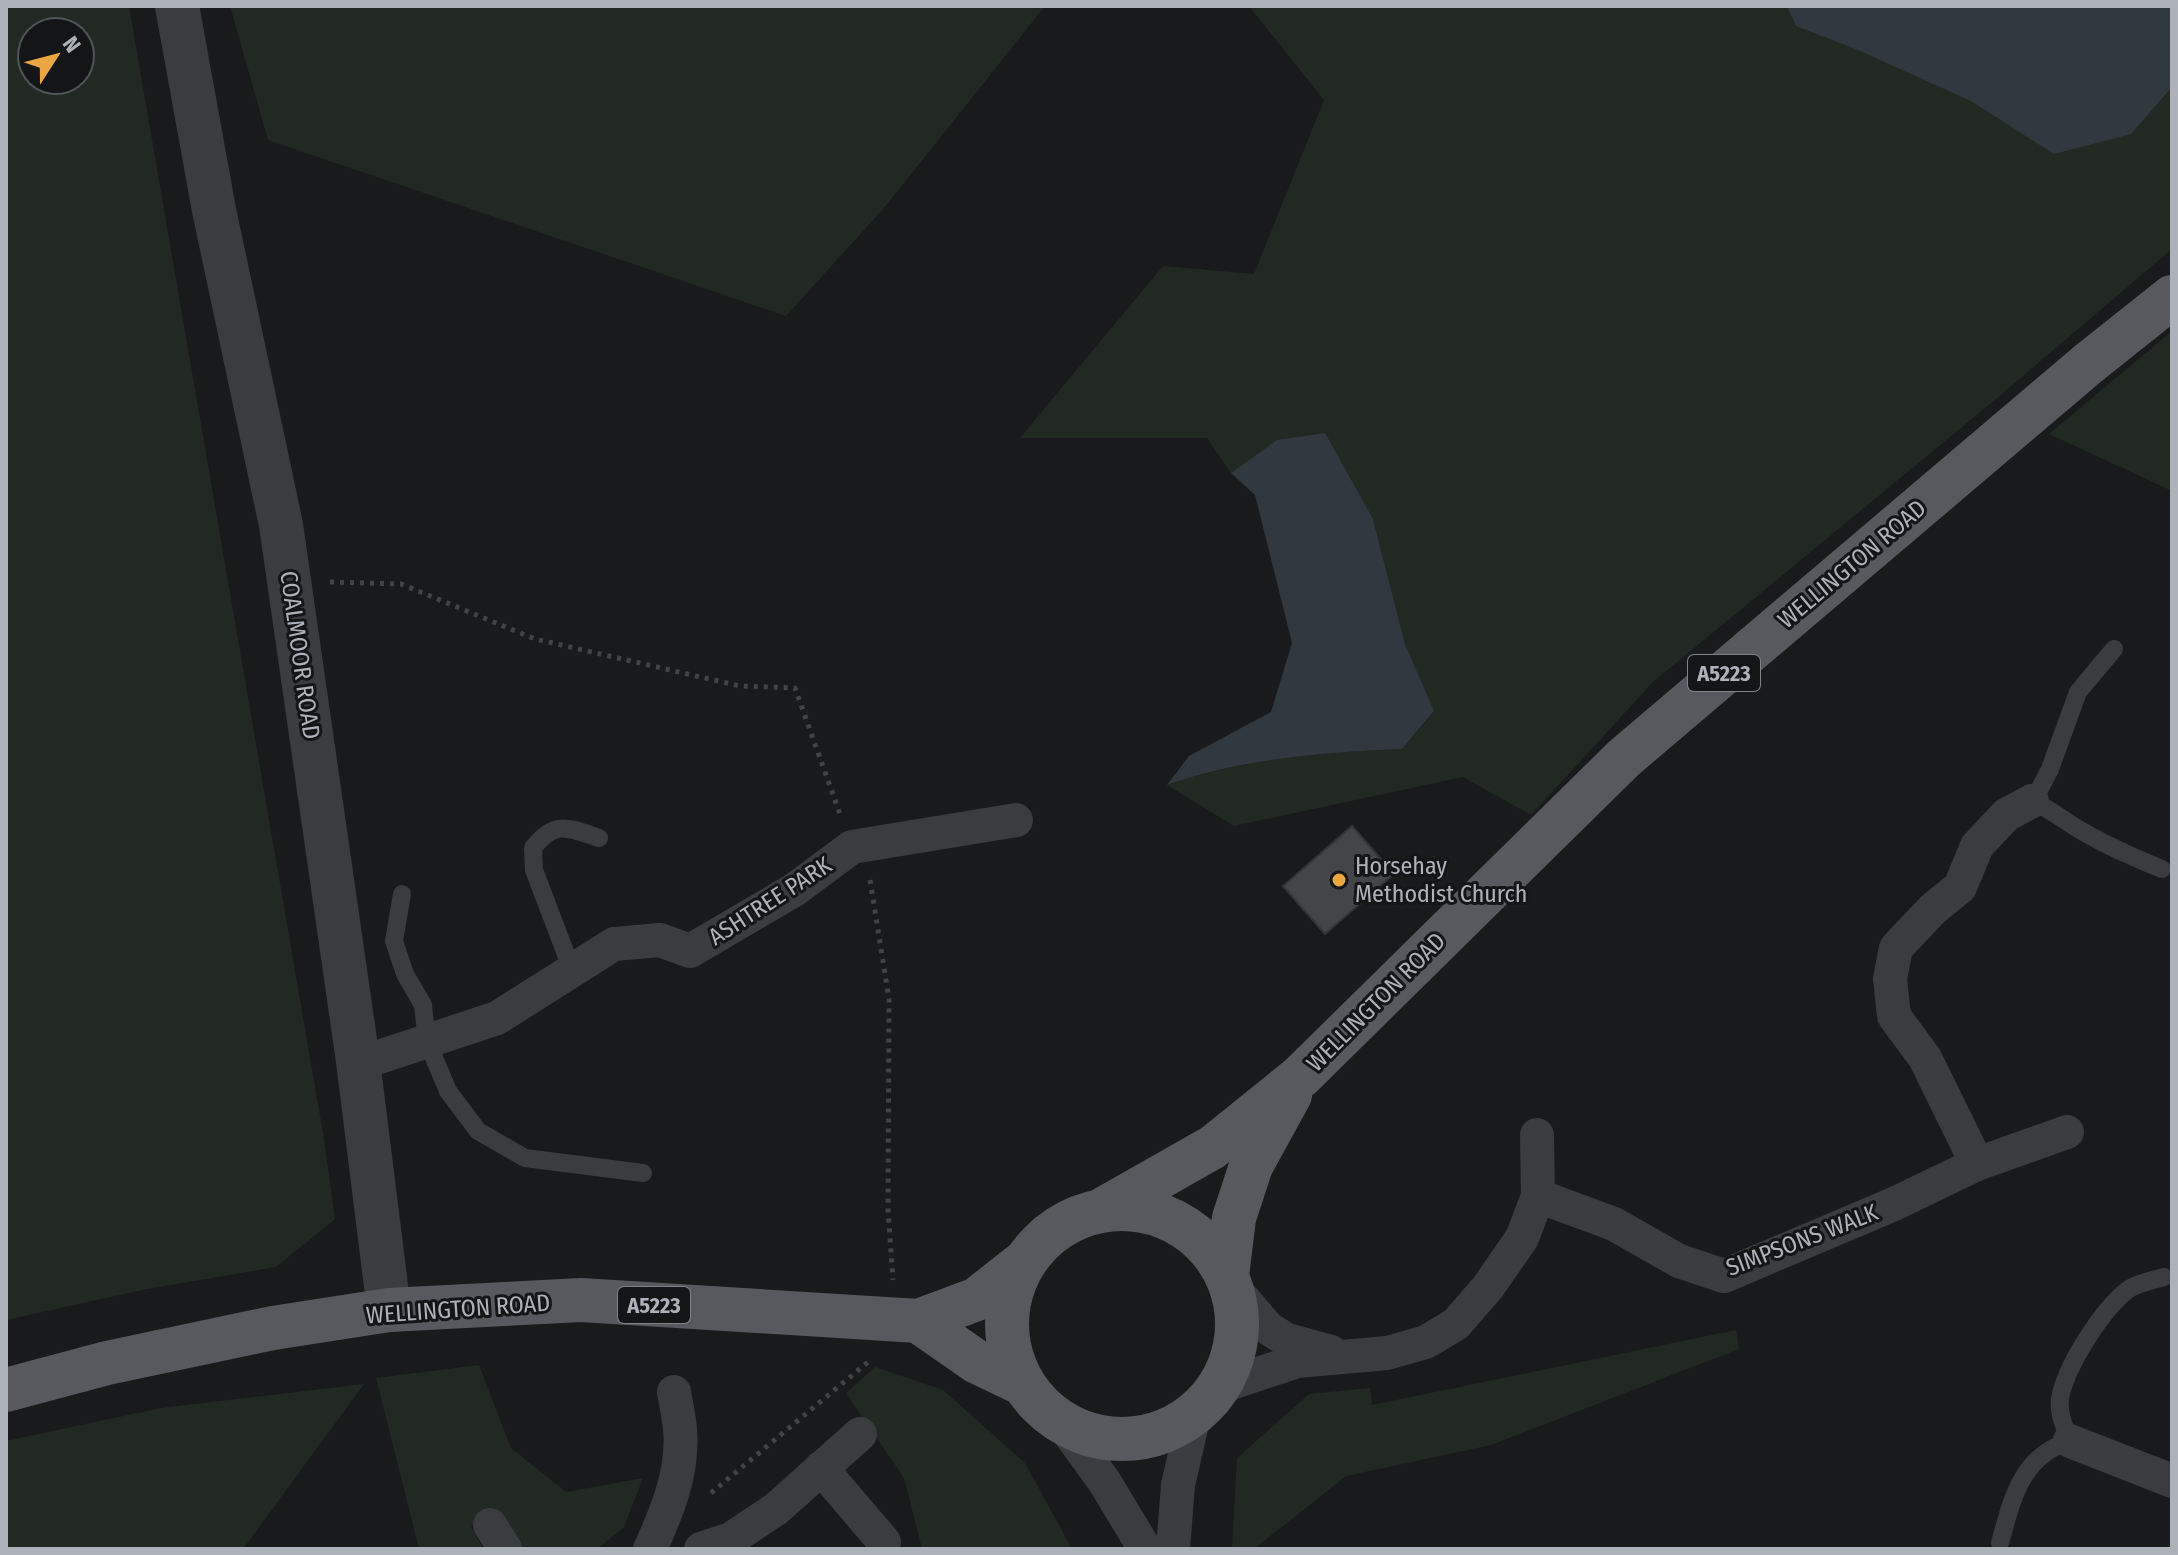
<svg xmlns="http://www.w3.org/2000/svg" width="2178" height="1555" font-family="'Fira Sans Condensed',sans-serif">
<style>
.green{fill:#212a22;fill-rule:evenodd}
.water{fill:#30393f}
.building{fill:#444548;stroke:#343437;stroke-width:2}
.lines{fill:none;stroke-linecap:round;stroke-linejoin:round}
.path{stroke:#414347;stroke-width:5;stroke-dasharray:4 6;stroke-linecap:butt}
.service{stroke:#3b3c40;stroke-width:18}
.minor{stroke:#3b3c40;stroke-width:34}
.tertiary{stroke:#3b3c40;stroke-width:44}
.primary{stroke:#57595f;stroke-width:44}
.poi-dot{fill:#eaa643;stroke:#141517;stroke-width:3}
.labels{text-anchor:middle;stroke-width:6;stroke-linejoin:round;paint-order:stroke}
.shield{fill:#141517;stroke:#7f8389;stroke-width:2}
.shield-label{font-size:22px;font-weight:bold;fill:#adb2ba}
.street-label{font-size:24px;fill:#adb2ba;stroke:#141517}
.poi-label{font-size:24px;fill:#adb2ba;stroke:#141517;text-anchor:start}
</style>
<rect width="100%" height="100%" fill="#191a1c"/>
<path class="green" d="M6 6H129L324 1139 335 1219 276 1267 147 1289 6 1320ZM32 32H80V80H32Z
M230 6H1045L884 208 786 316 268 140Z
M1249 6H2172V249L1996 399 1653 682 1531 815 1463 777 1234 826 1167 785C1241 759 1324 752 1402 749L1434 712 1405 644 1373 519 1277 440 1231 473 1207 438H1020L1163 266 1254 274 1324 100Z
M2172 331V491L2049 434Z
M1736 1330 1739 1349 1491 1445 1346 1476 1254 1549H1232L1237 1458 1309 1394 1370 1388 1372 1405Z
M479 1365 511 1448 566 1492 643 1478 624 1527 597 1549H519L489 1514 471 1526 483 1549H419L376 1378Z
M875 1367 943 1390 1025 1463 1072 1549H922L904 1478 846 1393Z
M364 1384 243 1549H6V1441L161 1408Z"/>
<path class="water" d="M1787 6H2172V87L2131 134 2054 154 1971 101 1858 50 1796 26Z
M1325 433 1373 519 1405 644 1434 711 1402 749C1324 752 1241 759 1167 785L1189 756 1271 712 1292 643 1255 495 1231 473 1277 440Z"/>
<path class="building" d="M1352 826 1394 874 1325 934 1283 886Z"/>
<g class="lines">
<path class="path" d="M330 582 401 584 535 639 740 686 795 688 841 817
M870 880 889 999 888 1210 893 1280
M711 1493 868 1362 870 1357"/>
<path class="service" d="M2114 649 2078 692 2050 769 2037 794 2032 801C2048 808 2061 818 2075 827 2103 844 2132 857 2162 869
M402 894 394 941 405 974 423 1005 427 1041 448 1091 478 1131 525 1158 643 1173
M572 970 534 870 533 848C555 819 569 828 599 838
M2000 1543C2012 1499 2021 1456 2070 1441 2065 1428 2058 1414 2060 1399 2065 1367 2103 1308 2129 1289 2138 1283 2153 1280 2164 1277"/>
<path class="minor" d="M358 1061 376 1058 497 1018 614 944 660 940 690 951 794 890 852 847 1016 820
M1977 1164 1925 1058 1894 1016 1890 979 1896 948 1933 909 1960 887 1977 846 2006 815 2032 801
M1538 1196 1614 1224 1679 1261 1724 1276 1894 1204 1977 1164 2067 1132
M1231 1285 1268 1328 1287 1340 1331 1352
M1219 1387 1297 1361 1387 1353 1426 1342 1456 1324 1488 1287 1522 1238 1538 1196 1537 1135
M1061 1422 1104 1481 1145 1549
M2070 1441 2172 1481
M821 1468 884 1542
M490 1525 505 1549
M650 1549C667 1512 684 1471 680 1429 679 1417 676 1404 674 1392
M701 1549 731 1539 776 1509 860 1434
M1173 1549 1178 1485 1194 1415"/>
<path class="tertiary" d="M177 6 214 210 281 525 358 1061 389 1310"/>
<path class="primary" d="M1007 1324a115 115 0 1 1 230 0a115 115 0 1 1-230 0Z
M1102 1210 1213 1147 1301 1076 1624 758 2089 363 2172 297
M1227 1276 1234 1218 1251 1166 1290 1095
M918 1321 977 1362 1023 1384
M6 1390 107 1363 273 1328 389 1310 581 1300 918 1321 977 1299 1024 1262"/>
</g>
<circle class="poi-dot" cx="1339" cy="880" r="8"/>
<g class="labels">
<g class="shield">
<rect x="1688" y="655" width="72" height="36" rx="6"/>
<rect x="618" y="1287" width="72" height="36" rx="6"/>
</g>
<g class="shield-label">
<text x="1724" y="681">A5223</text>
<text x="654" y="1313">A5223</text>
</g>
<g class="street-label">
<text transform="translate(1852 564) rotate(-40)" y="8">WELLINGTON ROAD</text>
<text transform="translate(300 655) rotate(82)" y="8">COALMOOR ROAD</text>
<text transform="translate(770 901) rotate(-33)" y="8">ASHTREE PARK</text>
<text transform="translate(1376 1002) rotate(-45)" y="8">WELLINGTON ROAD</text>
<text transform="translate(1802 1240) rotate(-21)" y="8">SIMPSONS WALK</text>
<text transform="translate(458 1309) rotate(-4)" y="8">WELLINGTON ROAD</text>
</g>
<g class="poi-label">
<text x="1355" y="874">Horsehay<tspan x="1355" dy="28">Methodist Church</tspan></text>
</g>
</g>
<rect width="2178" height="1555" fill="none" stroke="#adb2ba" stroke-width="16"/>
<g transform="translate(56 56) rotate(54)"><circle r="38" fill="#141517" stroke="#515458" stroke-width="2"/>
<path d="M0-6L14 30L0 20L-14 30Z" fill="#eaa643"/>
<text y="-12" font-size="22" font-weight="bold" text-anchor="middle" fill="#adb2ba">N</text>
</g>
</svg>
